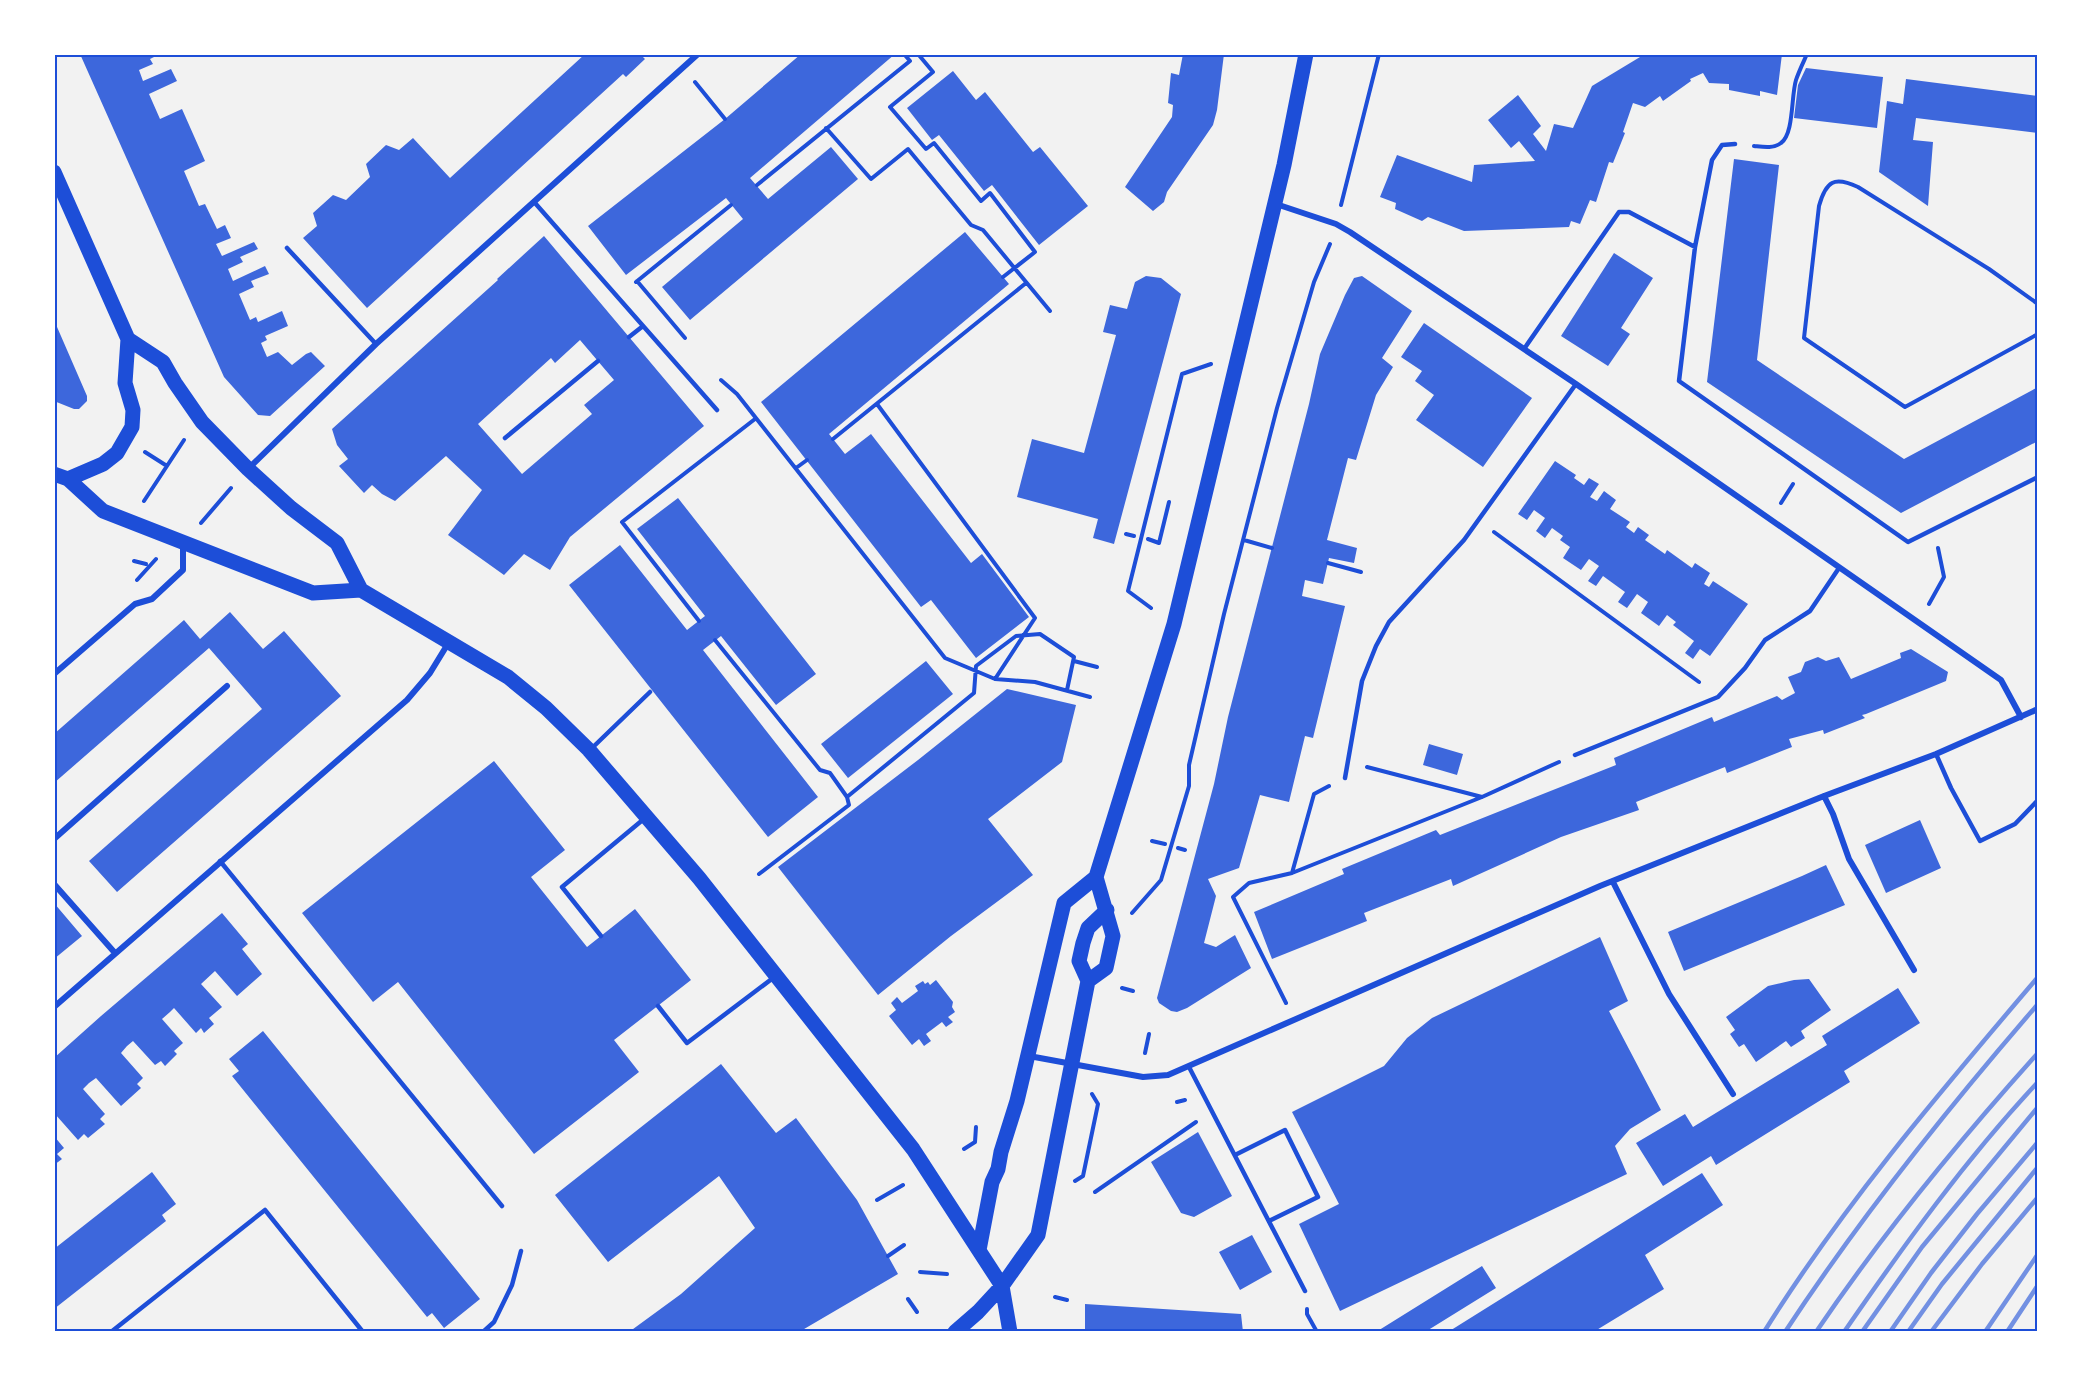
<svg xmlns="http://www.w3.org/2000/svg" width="2092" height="1386" font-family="Lato,sans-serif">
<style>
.building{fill:#3d67dc;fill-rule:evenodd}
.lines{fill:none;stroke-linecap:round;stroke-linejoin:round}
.path{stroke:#1d4ed8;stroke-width:4}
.service{stroke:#1d4ed8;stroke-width:4.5}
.minor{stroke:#1d4ed8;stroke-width:6}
.primary{stroke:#1d4ed8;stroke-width:15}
.rail{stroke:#7290e2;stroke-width:4.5}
.neatline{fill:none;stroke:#1d4ed8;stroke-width:2}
</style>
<rect width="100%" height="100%" fill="#f2f2f2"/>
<path class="building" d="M80 54H131L132 56 138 54H154L156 56 150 59 153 64 139 70 143 81 171 69 177 81 149 94 160 119 182 109 205 161 184 171 199 206 205 204 217 229 225 225 231 238 216 244 222 256 254 242 258 249 240 257 243 262 228 269 233 281 265 266 269 274 251 281 254 287 239 294 250 320 256 317 258 322 282 311 288 326 265 336 267 340 261 343 267 357 278 352 292 365 306 354 311 352 325 366 270 416 258 415 224 377Z
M585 54H640L645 59 626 77 623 74 367 308 303 238 317 226 313 213 333 195 346 200 370 177 366 164 386 145 399 150 413 138 450 178Z
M801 54H895L750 178 768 199 831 147 858 179 690 320 662 287 743 219 726 198 626 275 588 226 725 119Z
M1183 54H1224L1217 110 1213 125 1167 192 1164 202 1153 211 1125 187 1172 117 1173 105 1168 103 1171 73 1179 75Z
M1645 54H1782L1777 95 1760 91V96L1729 90V84L1709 83 1703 73 1690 79 1691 81 1663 101 1660 96 1645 107 1633 103 1623 132 1625 133 1613 163 1609 162 1596 202 1590 200 1580 224 1571 221 1569 227 1464 231 1428 217 1422 221 1395 209 1396 203 1380 197 1397 155 1472 182 1474 165 1535 161 1519 141 1511 148 1488 120 1518 95 1541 126 1533 134 1546 151 1554 124 1573 128 1592 86Z
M1806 68 1883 77 1877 128 1794 118 1798 85Z
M953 71 976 100 985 92 1033 152 1040 147 1088 206 1039 245 992 185 984 191 939 135 932 140 907 108Z
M1906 79 2038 96V133L1916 118 1913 140 1933 142 1928 206 1879 172 1887 101 1903 104Z
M1734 159 1779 165 1757 360 1904 459 2038 387V441L1901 513 1707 382Z
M965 232 1009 284 829 434 845 454 871 434 971 563 982 554 1029 617 976 658 931 600 921 607 761 402Z
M544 236 704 426 570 537 550 570 524 554 504 575 448 535 482 490 446 456 395 501 382 494 372 485 364 493 339 466 348 459 337 445 332 429 498 280 497 279ZM580 340 614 380 584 405 592 414 522 474 478 424 551 358 555 363Z
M1614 253 1653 278 1621 328 1630 334 1608 366 1561 336Z
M1146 276 1161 278 1181 294 1114 544 1093 538 1098 519 1017 497 1032 439 1084 453 1116 335 1103 332 1110 305 1127 309 1135 282Z
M1362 276 1412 311 1382 358 1393 367 1376 395 1356 460 1348 458 1327 540 1357 548 1354 563 1329 558 1323 584 1305 580 1302 596 1345 606 1313 738 1305 736 1289 802 1260 795 1239 868 1208 879 1216 896 1204 943 1216 947 1235 935 1251 968 1187 1008 1177 1012 1171 1011 1159 1003 1157 998 1214 784 1228 717 1309 404 1320 354 1345 295 1354 278Z
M54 320 87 396V401L79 409H74L54 401Z
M1424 323 1532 398 1483 467 1416 420 1434 395 1415 381 1422 371 1401 357Z
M1555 461 1576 475 1574 478 1584 485 1589 478 1599 484 1590 497 1597 501 1604 491 1616 500 1610 509 1630 522 1626 527 1634 533 1638 527 1649 535 1645 540 1665 554 1667 550 1692 568 1695 563 1710 573 1704 584 1709 587 1713 581 1748 604 1710 656 1700 649 1693 659 1685 653 1694 641 1673 625 1676 622 1667 615 1659 626 1641 613 1648 602 1637 594 1627 608 1618 602 1625 592 1603 576 1596 586 1588 581 1599 566 1589 559 1581 570 1563 558 1570 547 1560 540 1563 536 1552 528 1545 538 1536 531 1545 518 1534 510 1527 520 1518 514Z
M678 498 816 674 776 705 721 636 703 650 818 797 768 837 569 585 620 545 687 630 705 616 637 529Z
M230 612 263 649 284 631 341 696 117 892 89 861 262 709 209 648 54 783V734L184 620 200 639Z
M1911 649 1948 672 1946 681 1866 714 1862 715 1865 718 1824 734 1823 730 1789 739 1792 747 1727 773 1725 767 1636 802 1639 810 1561 837 1453 886 1451 879 1364 913 1367 921 1272 959 1254 912 1344 874 1342 869 1436 830 1440 835 1616 765 1614 758 1712 717 1714 722 1777 696 1782 700 1795 693 1788 677 1801 672 1805 662 1818 657 1826 661 1839 657 1851 679 1901 658 1900 653Z
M926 661 953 694 848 778 821 744Z
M1007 689 1076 705 1062 762 988 819 1033 875 951 936 878 995 778 867 918 760Z
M1429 744 1463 754 1457 775 1423 765Z
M494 761 565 850 531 877 587 947 635 909 691 980 614 1040 639 1072 534 1154 398 982 373 1002 302 913Z
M1920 820 1941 868 1886 893 1865 845Z
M1826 865 1845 905 1684 971 1668 932 1802 876Z
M54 903 82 936 54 959Z
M222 913 248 944 242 949 262 974 237 996 215 971 201 984 222 1007 209 1018 214 1024 204 1033 201 1028 196 1033 174 1008 170 1012 162 1019 183 1043 174 1051 177 1054 165 1066 161 1061 155 1065 133 1041 127 1046 121 1053 143 1078 137 1084 141 1088 121 1106 96 1078 89 1083 83 1089 105 1114 100 1119 105 1124 88 1138 84 1134 78 1140 55 1114 54 1116V1058L101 1016Z
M1600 937 1628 1001 1609 1011 1661 1110 1630 1129 1615 1146 1627 1174 1340 1311 1299 1224 1339 1204 1292 1112 1384 1066 1407 1038 1432 1018Z
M1809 979 1831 1010 1801 1031 1805 1038 1791 1047 1786 1041 1756 1062 1744 1044 1739 1047 1730 1034 1735 1030 1726 1017 1768 986 1794 980Z
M936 980 953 1002 952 1007 955 1012 948 1017 953 1022 946 1027 942 1022 926 1034 931 1041 924 1046 919 1039 912 1045 889 1016 896 1010 891 1003 897 997 902 1003 918 991 915 986 923 981 925 984 928 982 930 985Z
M1898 988 1920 1023 1844 1071 1850 1082 1716 1165 1711 1156 1663 1186 1636 1143 1685 1114 1693 1127 1827 1045 1822 1036Z
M263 1031 480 1299 444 1328 432 1313 427 1317 232 1076 239 1071 229 1059Z
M721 1064 776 1133 796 1118 857 1200 898 1274 799 1332H629L681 1294 755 1228 719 1176 608 1262 555 1195Z
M1198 1132 1232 1196 1194 1217 1181 1213 1151 1162Z
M54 1136 64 1148 57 1154 62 1159 54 1165Z
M152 1172 176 1204 162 1215 166 1221 54 1309V1249Z
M1702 1173 1723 1205 1645 1255 1664 1289 1595 1331 1596 1332H1448Z
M1252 1235 1272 1272 1240 1290 1219 1252Z
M1482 1266 1496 1288 1425 1332H1376Z
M1085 1304 1241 1314 1243 1332H1085Z"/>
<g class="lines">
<path class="path" d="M918 54 933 72 890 107 926 149 934 143 981 201 990 193 1035 252 1003 277
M695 82 725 119
M826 128 871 179 908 149 971 225 983 230 1050 311
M1754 146C1763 147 1773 149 1781 143 1794 134 1791 96 1796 80 1799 71 1803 63 1807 54
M757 185 910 61 904 54
M1341 205 1379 54
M637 281 685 338
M636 282 731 205
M2038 304 1989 269 1858 187C1834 176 1826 181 1819 206L1804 338 1905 407 2038 334
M721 380 737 394 945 658 995 679 1035 682 1090 697
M877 404 1035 618 995 679
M833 439 1026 283
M145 452 167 466
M796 468 807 460
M144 501 184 440
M1781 503 1793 484
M201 523 231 488
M1494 532 1699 682
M1126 534 1134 536
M1148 539 1159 543 1169 502
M1244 540 1272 548
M134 561 146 564
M1328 563 1361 572
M137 580 156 559
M1929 604 1944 577 1938 548
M1151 608 1128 591 1182 374 1211 364
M699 621 622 522 755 419
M715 640 820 770 830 773 847 797
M1074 661 1097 667
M1367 767 1482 797
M1152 841 1165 844
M1178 848 1185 850
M1292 873 1314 794 1329 786
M759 874 849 805 847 797 974 693 976 666 1016 636 1040 634 1074 657 1067 690
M1132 913 1161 880 1189 786V765L1224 614 1277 408 1314 282 1330 244
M1122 988 1133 991
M1286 1003 1233 897 1249 883 1292 873 1482 797 1559 762
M1145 1053 1149 1034
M1177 1102 1185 1100
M964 1149 975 1142 976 1127
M1075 1181 1083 1176 1098 1104 1092 1094
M1095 1192 1196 1122
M877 1200 903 1185
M888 1256 904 1245
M920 1272 947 1274
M1055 1297 1067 1300
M908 1299 917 1312
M1307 1309V1314L1317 1332"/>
<path class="service" d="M1735 144 1722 145 1712 160 1695 247 1679 381 1908 542 2038 477
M535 203 717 410
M287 248 376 344
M629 337 643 326
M1524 349 1619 212H1629L1695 247
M505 438 598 361
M591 749 650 692
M1936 754 1951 788 1980 841 2015 824 2038 800
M1575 755 1718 697 1745 668 1765 640 1810 611 1839 568
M1345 778 1362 681 1376 646 1389 622 1464 540 1576 384
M220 861 502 1206
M601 936 562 887 645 818
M658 1006 687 1043 773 978
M1189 1067 1305 1291
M1235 1155 1285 1130 1318 1197 1269 1221
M111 1332 265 1210 363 1332
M483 1332 494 1322 512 1285 521 1251"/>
<path class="minor" d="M1276 204 1336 224 1350 232 1576 384 2001 680 2021 717
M248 469 376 344 698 54
M54 674 135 604 152 599 183 570V543
M1824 796 1833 814 1849 859 1914 970
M54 839 227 686
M1613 882 1669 994 1733 1094
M54 884 115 953
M54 1007 407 700 430 673 449 642
M1029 1056 1143 1077 1168 1075 1600 886 1824 796 1936 754 2038 709"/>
<path class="primary" d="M54 172 128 339 125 383 133 410 132 427 117 453 103 464 68 479
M128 339 163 362 175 383 202 422 248 469 291 508 337 543 361 590
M54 474 68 479 103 511 313 593 361 590 508 677 546 708 589 750 699 878 913 1149 1002 1286 1010 1332
M1088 981 1106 968 1113 936 1096 877
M979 1250 992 1182 998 1169 1001 1152 1017 1101 1064 903 1096 877 1174 624 1284 165 1306 54
M955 1332 978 1312 1002 1286 1038 1235 1088 981 1079 961 1083 943 1088 928 1107 910"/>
<path class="rail" d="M1764 1332C1843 1205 1941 1091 2038 977
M1785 1332C1861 1216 1947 1109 2038 1004
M1816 1332C1883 1233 1958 1142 2038 1053
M1844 1332C1904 1245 1966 1159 2038 1082
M1862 1332 1922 1247 2038 1107
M1890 1332 1931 1273 1977 1214 2038 1142
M1908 1332 1942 1284 2038 1167
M1931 1332 1982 1264 2038 1197
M1985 1332 2038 1254
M2007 1332 2038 1285"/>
</g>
<rect width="2092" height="1386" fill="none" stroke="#ffffff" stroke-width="111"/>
<rect x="56" y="56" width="1980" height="1274" class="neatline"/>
</svg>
